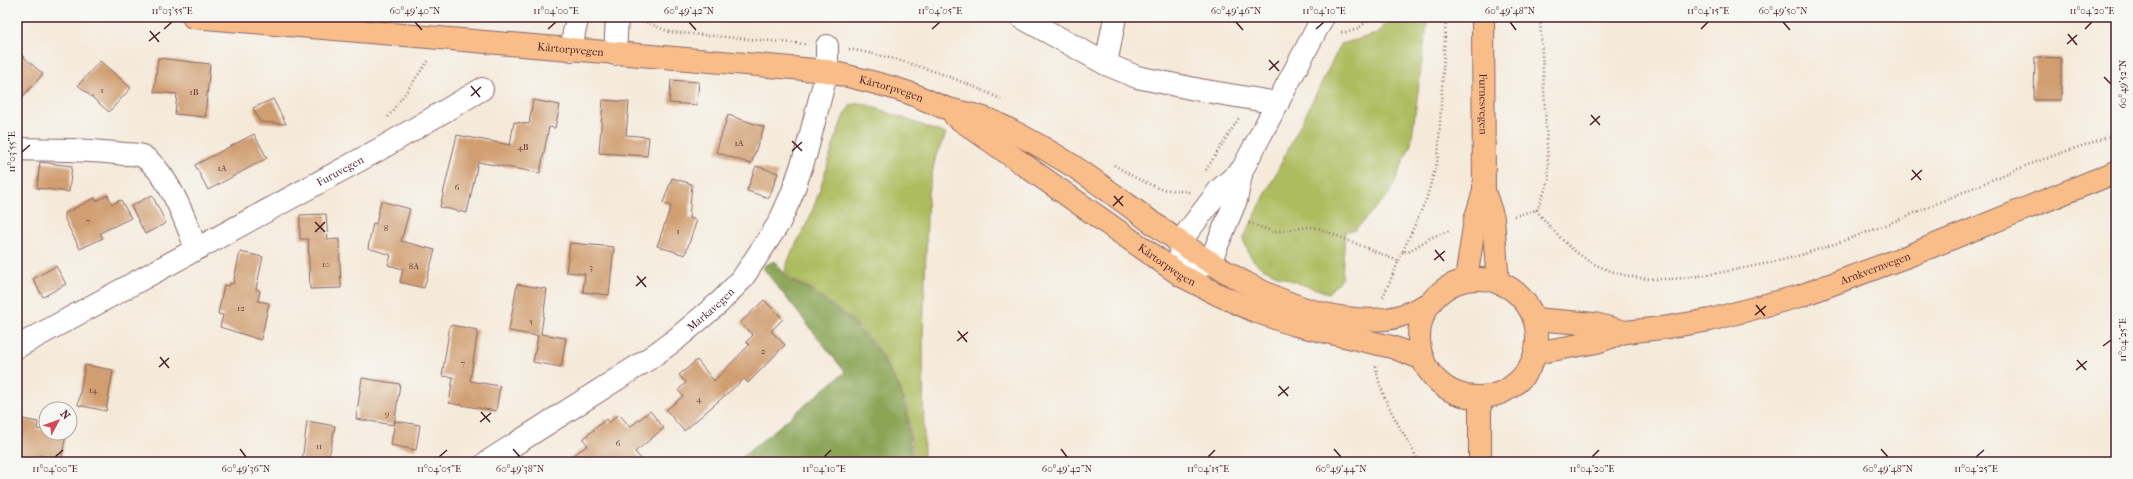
<svg xmlns="http://www.w3.org/2000/svg" width="2133" height="479" font-family="'IM FELL French Canon',serif">
<style>
.green{fill:#adbc5f;stroke:#7c6e45}
.forest{fill:#8aa456;stroke:#6a6240}
.building{fill:#d09e71}
.lines{fill:none;stroke-linecap:round;stroke-linejoin:round}
.minor-casing{stroke:#866668;stroke-width:24}
.major-casing{stroke:#866668;stroke-width:24}
.path{stroke:#866668;stroke-width:2.5;stroke-dasharray:1 3;stroke-linecap:butt}
.minor{stroke:#fff;stroke-width:22}
.major{stroke:#f9bd89;stroke-width:22}
.ticks{fill:none;stroke:#4a1f2b;stroke-width:1.5}
.labels{text-anchor:middle;stroke-width:3;stroke-linejoin:round;paint-order:stroke}
.number-label{font-size:9px;fill:#6c3f3c}
.street-label{font-size:11px;fill:#4a1f2b;stroke:#f6f6f2}
.neatline{fill:none;stroke:#4a1f2b;stroke-width:1.5}
.ticks-label{font-size:10px;text-anchor:middle;fill:#4a1f2b}
</style>
<rect width="100%" height="100%" fill="#f6f6f2"/>
<filter id="ink" filterUnits="userSpaceOnUse"><feTurbulence type="fractalNoise" baseFrequency=".025" numOctaves="2"/><feDisplacementMap in="SourceGraphic" scale="8" xChannelSelector="R" yChannelSelector="G"/><feConvolveMatrix kernelMatrix="1 2 1 2 8 2 1 2 1" color-interpolation-filters="sRGB"/></filter>
<filter id="wash" filterUnits="userSpaceOnUse"><feTurbulence type="fractalNoise" baseFrequency=".012" numOctaves="4" result="noise"/><feDisplacementMap in="SourceGraphic" scale="16" xChannelSelector="R" yChannelSelector="G"/><feGaussianBlur stdDeviation="0.9" result="paint"/><feColorMatrix in="noise" values="0 0 0 0 0 0 0 0 0 0 0 0 0 0 0 0 0 1.4 0 .05"/><feComposite in="paint" operator="in"/></filter>
<g filter="url(#wash)">
<rect width="100%" height="100%" fill="#f5eada"/>
<path class="green" d="M1390 17H1428L1411 144 1390 193 1355 230 1345 231 1342 279 1328 293C1311 287 1265 274 1254 261 1249 255 1246 247 1243 239L1341 44 1377 34Z
M862 103 946 134 936 155 928 192 923 337 924 462H914L907 408 900 388 876 346 853 320 809 288 792 280 785 272C787 256 804 232 811 214 824 182 831 147 844 115L851 105Z"/>
<path class="forest" d="M774 261 791 281 808 289 852 321 875 347 899 388 906 411 912 462H736L845 372 762 267Z"/>
<g id="blocks">
<path class="building" d="M17 51 43 74 17 103Z
M2035 57 2061 58V100H2034Z
M158 58 210 64 205 117 175 114 177 94 154 92Z
M100 61 131 88 109 112 78 85Z
M671 80 699 82 697 105 669 103Z
M273 99 286 124 260 122 253 108Z
M533 100 560 105 555 128 549 127 540 173 478 162 467 213 440 207 457 135 510 145 514 122 529 124Z
M603 100 629 102 626 135 649 137 647 156 599 153Z
M728 115 764 127 751 164 716 152Z
M254 134 267 158 208 190 195 165Z
M40 162 72 166 69 192 37 188Z
M756 166 778 173 769 198 747 191Z
M672 178 692 184 689 218 697 220 685 255 657 246 671 206 663 203Z
M108 195 112 204 121 200 131 218 100 233 103 238 80 249 65 220V213L95 198 96 201Z
M152 195 166 223 145 234 131 206Z
M381 201 410 209 401 241 435 250 424 288 400 282 403 269 388 265 391 255 368 248 373 223 376 224Z
M326 214 328 240 339 239 341 288 310 289 308 239H300V215Z
M570 243 614 247 609 295 583 292 585 274 566 272Z
M240 252 263 257 256 289 260 291 258 301 269 303 261 340 220 327 223 315 218 314 224 285 229 286 230 283 233 284Z
M56 266 66 284 43 297 33 279Z
M517 284 547 289 541 334 566 338 561 367 533 362 538 336 509 331Z
M764 300 783 319 771 331 785 345 748 383 744 379 684 431 666 410 683 396 678 390 686 383 679 375 697 360 714 381 749 345 746 342 753 335 740 323Z
M450 325 478 330 470 381 500 386 496 411 449 403 453 377 442 376Z
M85 365 113 370 106 411 78 405Z
M362 378 400 384 394 425 356 419Z
M650 411 664 428 635 452 644 462H564L588 445 583 439 606 419 609 423 619 414 630 427Z
M17 418 38 422 37 429 46 431V433L66 435 61 460 39 455 38 462H17Z
M307 421 335 426 328 462H302Z
M395 421 420 425 416 450 391 445Z"/>
</g>
</g>
<g filter="url(#ink)">
<use href="#blocks" fill-opacity="0" stroke="#866668" stroke-width="1"/>
<g class="lines">
<defs>
<g id="minor">
<path d="M1021 17 1106 64 1137 77 1200 90 1278 103"/>
<path d="M572 50 574 32 578 17"/>
<path d="M615 54 617 17"/>
<path d="M1106 64 1115 17"/>
<path d="M17 149C52 150 88 149 124 154 129 154 137 154 142 156 167 170 187 223 196 249"/>
<path d="M1242 170 1220 189 1180 242 1182 276 1210 262 1236 200 1242 170 1323 17"/>
<path id="s1" d="M17 347 380 149 482 89"/>
<path id="s2" d="M487 462 647 360 675 340 720 302 742 279 779 223 792 194 806 153 827 71V46"/>
</g>
<g id="major">
<path id="s3" d="M193 17 827 71C855 78 884 84 912 94 922 98 932 103 943 107 959 113 978 114 994 122 1021 135 1048 150 1073 166 1162 225 1272 329 1386 319 1402 317 1416 310 1430 303"/>
<path id="s4" d="M1483 17 1484 191 1493 218 1498 283"/>
<path id="s5" d="M955 116 1182 276 1219 295 1255 311 1292 324 1392 347 1423 359"/>
<circle cx="1478" cy="338" r="59"/>
<path d="M1466 280 1475 220 1484 191"/>
<path d="M1534 319 1595 324 1625 332"/>
<path id="s6" d="M1535 353 1597 342 1625 332 1662 328 1710 320 1800 296 1908 256 2116 172"/>
<path d="M1480 462V397"/>
</g>
</defs>
<use href="#minor" class="minor-casing"/>
<use href="#major" class="major-casing"/>
<path class="path" d="M639 19 670 32 805 44
M512 20 542 17
M1341 32C1355 33 1362 26 1371 17
M849 49C904 59 953 76 1003 100
M388 117 428 61
M1114 165 1136 178 1160 189 1189 192
M1206 170 1239 118
M1536 210C1560 239 1580 262 1617 273 1651 284 1688 278 1723 272 1748 267 1773 263 1797 256 1872 234 1943 200 2015 170 2048 157 2082 146 2116 134
M1537 210 1549 180 1540 17
M1514 216 1536 210
M1249 223 1274 232 1309 227 1318 228 1398 261
M1403 251 1426 200 1438 159 1446 17
M1383 297 1403 251 1408 252 1430 238 1451 230
M1376 366C1379 398 1405 434 1419 462"/>
<use href="#minor" class="minor"/>
<use href="#major" class="major"/>
</g>
</g>
<path class="ticks" d="M415 22 422 30M689 22 696 30M1236 22 1243 30M1510 22 1516 30M1783 22 1790 30M164 29 172 22M548 29 556 22M932 29 940 22M1316 29 1324 22M1701 29 1708 22M2085 29 2092 22M150 31 159 42M2068 34 2077 45M149 41 160 32M2067 44 2077 35M1269 60 1279 71M1269 70 1279 61M2104 77 2111 84M471 86 480 97M471 96 481 87M1591 115 1600 125M1590 125 1600 116M792 141 802 151M792 151 802 142M22 152 30 145M1912 170 1921 180M1911 180 1922 170M1114 196 1123 206M1113 206 1123 196M315 222 325 232M315 232 325 222M1435 250 1444 261M1434 260 1445 251M637 276 646 287M636 286 646 277M1756 305 1765 316M1755 315 1766 306M958 331 967 342M957 341 968 332M2103 346 2111 340M160 357 169 368M2077 360 2086 370M159 367 169 358M2076 370 2087 361M1279 386 1288 396M1278 396 1289 387M481 412 490 422M480 422 491 413M240 449 246 457M513 449 520 457M1061 449 1067 457M1334 449 1341 457M1881 449 1888 457M55 457 63 450M439 457 447 450M824 457 831 450M1208 457 1215 450M1592 457 1599 450M1976 457 1984 450"/>
<g class="labels">
<g class="number-label">
<text x="102" y="93">1</text>
<text x="194" y="95">1B</text>
<text x="739" y="146">1A</text>
<text x="523" y="150">4B</text>
<text x="222" y="171">1A</text>
<text x="457" y="190">6</text>
<text x="88" y="224">7</text>
<text x="386" y="231">8</text>
<text x="678" y="234">1</text>
<text x="326" y="267">10</text>
<text x="414" y="269">8A</text>
<text x="591" y="270">3</text>
<text x="241" y="311">12</text>
<text x="531" y="324">5</text>
<text x="763" y="354">2</text>
<text x="463" y="366">7</text>
<text x="93" y="393">14</text>
<text x="699" y="402">4</text>
<text x="387" y="416">9</text>
<text x="618" y="446">6</text>
<text x="319" y="449">11</text>
</g>
<g class="street-label">
<text dy="4" stroke="none"><textPath href="#s3" startOffset="379">Kårtorpvegen</textPath></text>
<text dy="4" stroke="none"><textPath href="#s3" startOffset="703">Kårtorpvegen</textPath></text>
<text dy="4" stroke="none"><textPath href="#s4" startOffset="87">Furnesvegen</textPath></text>
<text dy="4" stroke="none"><textPath href="#s1" startOffset="368">Furuvegen</textPath></text>
<text dy="4" stroke="none"><textPath href="#s5" startOffset="259">Kårtorpvegen</textPath></text>
<text dy="4" stroke="none"><textPath href="#s6" startOffset="352">Arnkvernvegen</textPath></text>
<text dy="4" stroke="none"><textPath href="#s2" startOffset="271">Markavegen</textPath></text>
</g>
</g>
<rect width="2133" height="479" fill="none" stroke="#f6f6f2" stroke-width="44"/>
<g transform="translate(58 421) rotate(49)"><circle r="19" fill="#f6f6f2" stroke="#b1a0a2"/>
<path d="M0-3L7 15L0 10L-7 15Z" fill="#d1495b"/>
<text y="-6" font-size="11" font-weight="bold" text-anchor="middle" fill="#4a1f2b">N</text>
</g>
<rect x="22" y="22" width="2089" height="435" class="neatline"/>
<g class="ticks-label">
<text x="172" y="14">11°03'55"E</text>
<text x="415" y="14">60°49'40"N</text>
<text x="556" y="14">11°04'00"E</text>
<text x="689" y="14">60°49'42"N</text>
<text x="940" y="14">11°04'05"E</text>
<text x="1236" y="14">60°49'46"N</text>
<text x="1324" y="14">11°04'10"E</text>
<text x="1510" y="14">60°49'48"N</text>
<text x="1708" y="14">11°04'15"E</text>
<text x="1783" y="14">60°49'50"N</text>
<text x="2092" y="14">11°04'20"E</text>
<text transform="translate(2122 84) rotate(-90)" y="4">60°49'52"N</text>
<text transform="translate(11 152) rotate(-90)" y="4">11°03'55"E</text>
<text transform="translate(2122 340) rotate(-90)" y="4">11°04'25"E</text>
<text x="55" y="472">11°04'00"E</text>
<text x="246" y="472">60°49'36"N</text>
<text x="439" y="472">11°04'05"E</text>
<text x="520" y="472">60°49'38"N</text>
<text x="824" y="472">11°04'10"E</text>
<text x="1067" y="472">60°49'42"N</text>
<text x="1208" y="472">11°04'15"E</text>
<text x="1341" y="472">60°49'44"N</text>
<text x="1592" y="472">11°04'20"E</text>
<text x="1888" y="472">60°49'48"N</text>
<text x="1976" y="472">11°04'25"E</text>
</g>
</svg>
